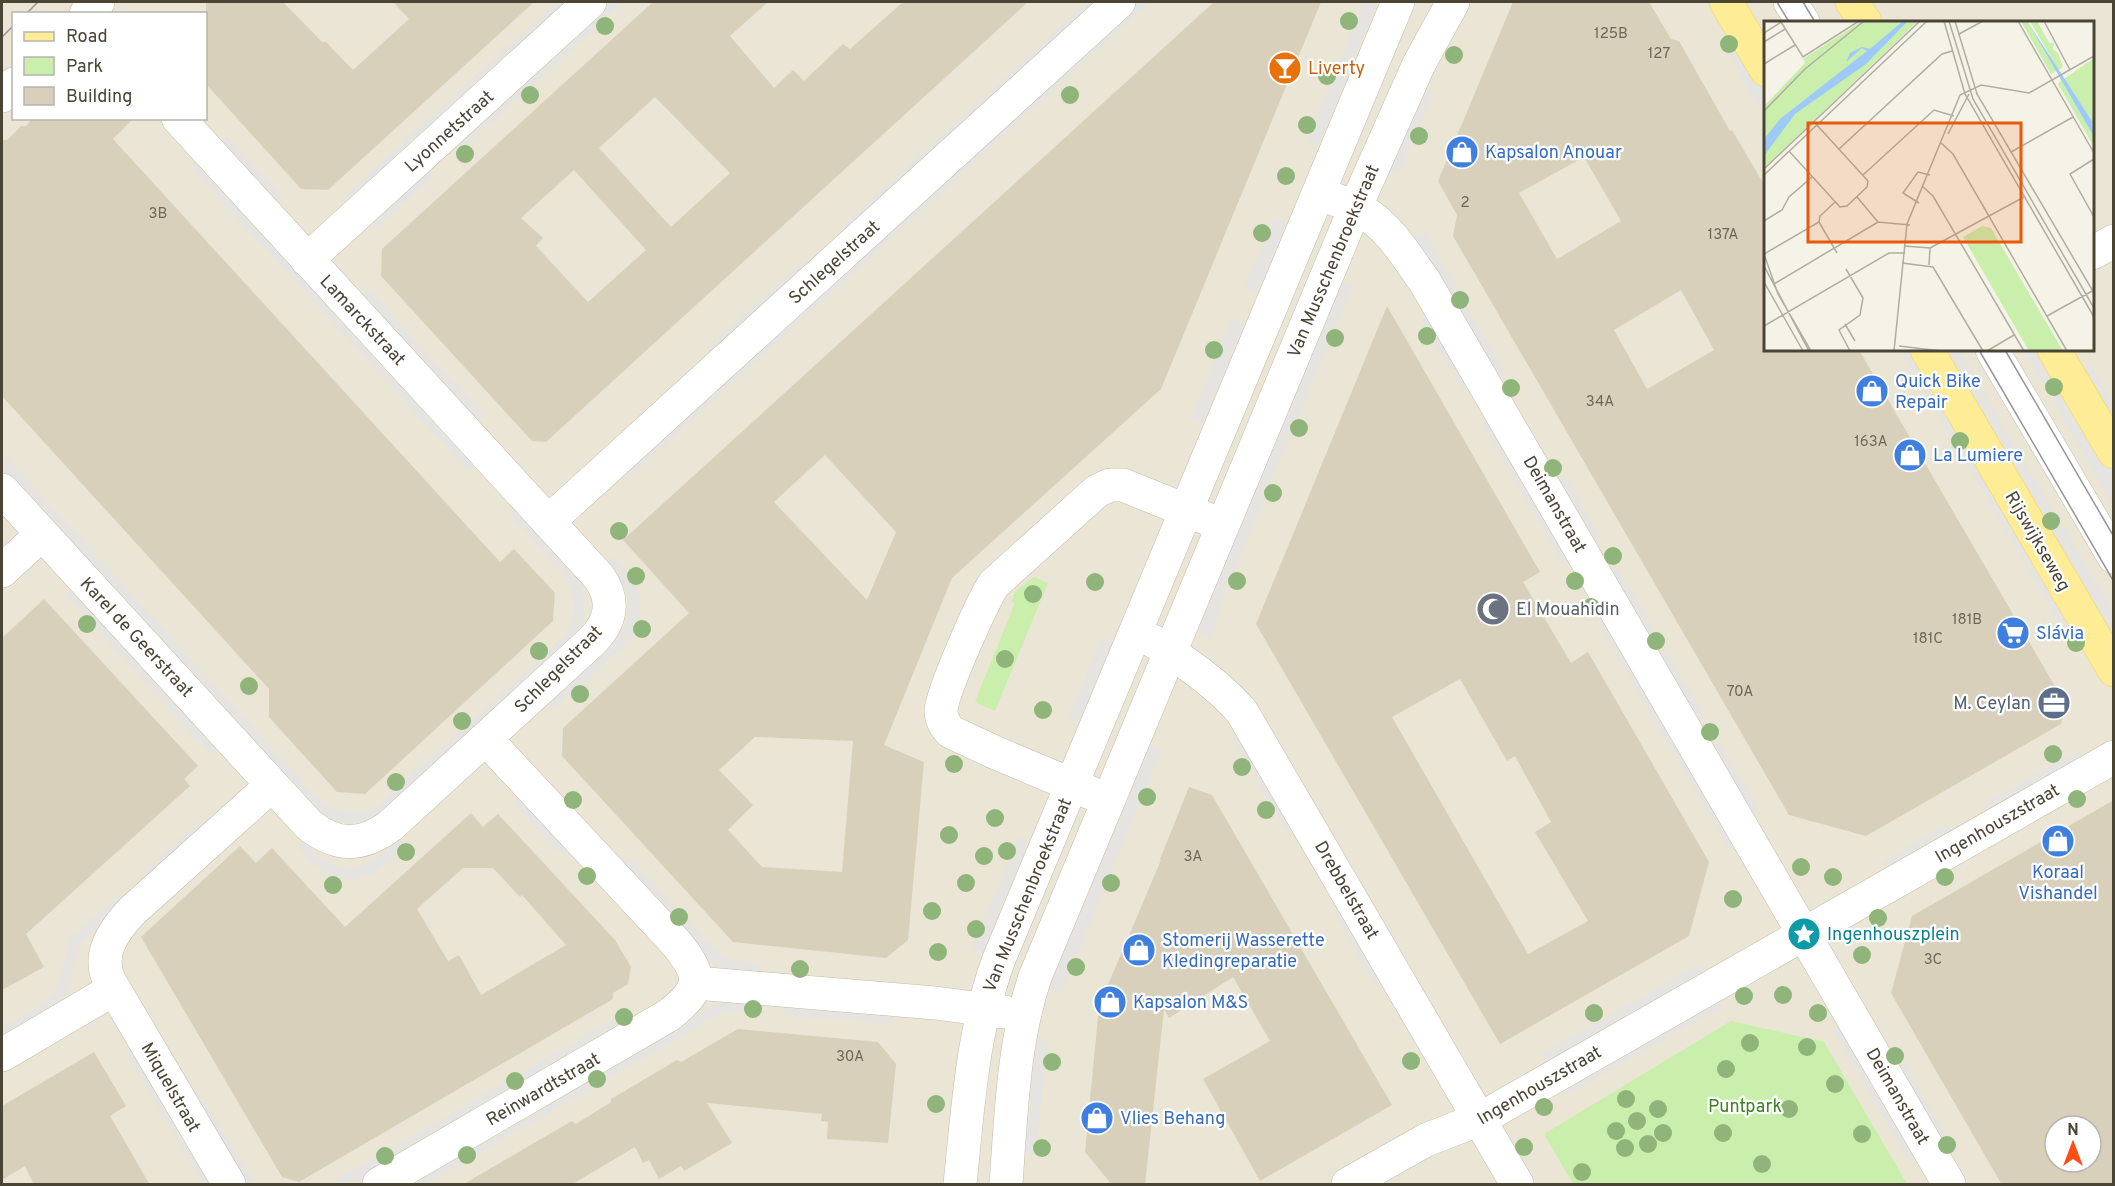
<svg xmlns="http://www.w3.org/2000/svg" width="2115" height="1186" font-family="Overpass,sans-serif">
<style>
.residential{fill:#eae5d5;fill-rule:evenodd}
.green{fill:#caeeac}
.parking{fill:#e6e4e0}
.building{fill:#d8d0bb;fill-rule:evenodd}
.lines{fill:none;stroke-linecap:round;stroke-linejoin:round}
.minor-casing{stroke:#c2bca9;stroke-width:34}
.major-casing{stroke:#f1d35a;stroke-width:34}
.minor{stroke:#fff;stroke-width:33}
.major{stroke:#ffec97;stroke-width:33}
.tram{stroke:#979797;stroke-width:1.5}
.tree{fill:#8fb57a}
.labels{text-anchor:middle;stroke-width:4.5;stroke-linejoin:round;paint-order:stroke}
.number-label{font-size:15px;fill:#6e6756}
.food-label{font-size:18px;fill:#c56008;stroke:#fff;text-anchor:start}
.street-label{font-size:18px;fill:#4a4435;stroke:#fff}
.shop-label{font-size:18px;fill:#366cbe;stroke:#fff;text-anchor:start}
.worship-label{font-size:18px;fill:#5b616d;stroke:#fff;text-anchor:start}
.service-label{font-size:18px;fill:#4e5e75;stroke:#fff;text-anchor:end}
.culture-label{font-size:18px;fill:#0d838f;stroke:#fff;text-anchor:start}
.park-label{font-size:18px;fill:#3c8321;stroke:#fff}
.inset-road{fill:none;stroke:#b1ada0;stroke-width:1.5}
.view{fill:#e8590c;fill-opacity:0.15;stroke:#e8590c;stroke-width:3}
.inset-edge{fill:none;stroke:#4a4435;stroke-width:3}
</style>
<rect width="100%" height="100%" fill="#f5f3e7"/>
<path class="residential" d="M2 2H2113V1184H2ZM14 14H206V118H14ZM1766 22H2092V350H1766ZM2055 1126H2091V1162H2055Z"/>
<path class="green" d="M1034 577 1048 583 995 711 975 702 1015 603 1012 601 1015 592Z
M1731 1021 1824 1042 1907 1184H1573L1544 1134Z"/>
<path class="parking" d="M557 2H572L351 204 344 196Z
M609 2H624L459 152 452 144Z
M1087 2H1102L850 233 843 225Z
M1134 2H1150L624 482 617 474Z
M1364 2H1378L1319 145 1307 140Z
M1739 47 1765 93V118L1728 53Z
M1423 88 1433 92 1398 175 1388 171Z
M227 136 283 196 275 203 219 143Z
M199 161 476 465 469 472 191 168Z
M426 168 434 176 374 230 367 222Z
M1275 218 1287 223 1258 293 1245 288Z
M1425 232 1459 290 1449 296 1415 238Z
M804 260 811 268 714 356 707 348Z
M1342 280 1353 284 1221 602 1216 625 1210 638 1196 630Z
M369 290 485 416 476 424 361 298Z
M1466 306 1507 376 1498 381 1457 311Z
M1431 314 1471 384 1462 389 1422 319Z
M1232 319 1245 325 1203 424 1191 419Z
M1900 350H1914L1962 432 1952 438Z
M1942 350H1959L2054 513 2041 520Z
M2023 350H2041L2058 378 2045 386Z
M2091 365 2113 404V428L2081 370Z
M2064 390 2113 475V505L2051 397Z
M1491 418 1574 560 1564 566 1482 423Z
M1969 444 2080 634 2069 640 1959 450Z
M2 452 314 794 326 805 343 811 363 812 378 805 562 638 570 628 575 605 571 589 564 575 509 516 517 508 580 580 585 595 584 620 577 637 383 814 362 822 345 823 331 820 324 816 308 803 2 468Z
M1565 476 1603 541 1594 546 1556 481Z
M2062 524 2113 614V646L2048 532Z
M611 556 628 572 636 585 640 602 638 625 626 644 553 711 545 703 617 638 627 621 629 603 627 592 616 576 603 563Z
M1616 565 1654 629 1645 635 1607 570Z
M74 587 219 746 210 754 66 595Z
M1607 617 1737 842 1728 847 1598 623Z
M1102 638 1113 643 1080 722 1068 718Z
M1668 653 1705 718 1696 723 1659 659Z
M1240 730 1298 831 1289 836 1231 735Z
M1721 744 1758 808 1749 814 1711 749Z
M1149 746 1161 751 1060 995 1048 990Z
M2076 751 2081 761 1987 814 1982 805Z
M521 794 570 848 561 855 512 802Z
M199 821 207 829 151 879 144 872Z
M1947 824 1952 834 1888 870 1882 861Z
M400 837 408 845 375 873 355 879H342L326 875 315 867 297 847 305 840 323 859 331 864 342 867H355L373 861Z
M1019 837 1030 842 984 953 972 948Z
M629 856 714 949 730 959 762 964 761 975 722 968 707 958 621 864Z
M120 894 127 902 83 941 77 950 69 988 62 1001 2 1042V1028L38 1007 53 994 58 986 70 940 77 932Z
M1344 910 1385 980 1375 986 1335 915Z
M1698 965 1703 975 1547 1064 1542 1054Z
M1716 998 1722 1007 1565 1096 1560 1088Z
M747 1000 746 1011 726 1012 713 1018 427 1184H404L716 1004Z
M786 1004 892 1013 891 1024 785 1015Z
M615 1018 621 1027 351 1184H329Z
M1842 1025 1917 1154 1908 1159 1833 1030Z
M1035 1040 1048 1041 1035 1154 1021 1152Z
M136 1047 216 1184H203L126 1053Z
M1906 1066 1947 1137 1938 1142 1898 1071Z
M204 1099 255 1184H242L194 1104Z"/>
<path class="building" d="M206 2H283L323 43 325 41 353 70 409 19 393 2H534L328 190 301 189 206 84Z
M653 2H768L730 36 774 88 793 70 804 81 843 44 850 49 903 2H1028L546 442 532 441 381 276 382 249ZM655 97 730 173 671 227 599 148ZM574 170 646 250 588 302 536 246 543 238 521 218Z
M1214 2H1321L1161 389 952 578 884 745 924 762 908 940 886 958 733 942 562 756 563 728 689 613 623 540ZM825 455 896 532 867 600 774 502ZM755 737 853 741 842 872 762 867 728 830 753 805 719 770Z
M1513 2H1649L1671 39 1679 41 1730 131 1732 130 1766 188V350H1859L2060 695 2066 707 2061 724 1866 836 1789 815 1453 236 1457 215 1438 181ZM1584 157 1621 221 1557 259 1519 193ZM1681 290 1714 350 1647 389 1614 330Z
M33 118H134L113 139 500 562 514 549 555 593 553 621 365 794 337 792 269 717V689L2 396V140H7L21 126H26Z
M1387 306 1540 572 1523 582 1571 663 1588 652 1709 862 1689 936 1500 1044 1256 624ZM1460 679 1507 761 1515 756 1551 822 1535 832 1588 921 1528 954 1392 717Z
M44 599 198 766 184 779 190 786 26 934 44 967 2 990V638Z
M1189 787 1212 795 1392 1105 1260 1181 1203 1079 1270 1041 1233 977 1169 1018 1164 1009 1145 1185H1112L1085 1152 1099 1006 1161 860 1160 859Z
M2114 800V1185H2002L1891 993 1912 916ZM2055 1126H2091V1162H2055Z
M471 813 483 827 498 814 615 940 631 967 628 984 613 993V999L299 1182 282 1177 141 937 240 846 256 863 272 848 345 927ZM463 868H493L520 897 522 895 566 945 481 995 459 955 448 961 417 909Z
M738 1029 878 1042 896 1064 888 1143 827 1139 828 1122 821 1121 822 1114 707 1103 732 1143 684 1171 681 1166 659 1179 649 1160 643 1163 635 1147 571 1185H462L572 1121 576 1124 611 1102V1099L677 1060 681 1062Z
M94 1052 126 1106 110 1116 150 1185H34L25 1166 2 1180V1106Z"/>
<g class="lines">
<defs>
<path id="minor" d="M1790 2 1803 22
M86 14 98 2
M2 96 14 84
M1334 199C1344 203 1355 207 1364 212 1391 229 1407 257 1425 282L1949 1184
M2092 253 2114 241
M307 260 590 2
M1992 350 2114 557
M2 490 309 825C337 847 361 847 390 826L592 641C612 621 615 600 599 577L178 118
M548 522 1119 2
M2 571 42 534
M1153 641C1184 661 1218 684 1242 712L1517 1184
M1091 793 994 752 951 732C945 726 941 719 941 711 942 692 982 602 994 584L1097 491 1110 485H1123L1205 518
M696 983 935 1003 1005 1012
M2 1055 114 989
M229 1184 110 982C96 955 114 930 132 911L272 785
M379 1184 669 1015C703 988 703 976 676 943L486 739
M960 1184C968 1108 972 1032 999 959L1398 2
M1006 1184C1011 1116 1013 1043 1035 977L1355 208 1419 64 1453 2
M1348 1184 1426 1140 1480 1119 2114 757"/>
<path id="major" d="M1726 2 1766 70
M1852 2 1865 22
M1927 350 2114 670
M2054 350 2114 452"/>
</defs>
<use href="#minor" class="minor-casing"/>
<use href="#major" class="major-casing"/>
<use href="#minor" class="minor"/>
<use href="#major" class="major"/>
<path class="tram" d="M1777 2 1789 22
M1803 2 1815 22
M26 14 38 2
M2 37 14 25
M1979 350 2114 582
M2005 350 2114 537"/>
</g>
<g class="tree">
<circle cx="1349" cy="21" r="9"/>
<circle cx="605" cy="26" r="9"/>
<circle cx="1729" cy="44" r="9"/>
<circle cx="1454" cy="55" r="9"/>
<circle cx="1327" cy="76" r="9"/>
<circle cx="530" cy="95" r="9"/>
<circle cx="1070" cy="95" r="9"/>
<circle cx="1307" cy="125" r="9"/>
<circle cx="1419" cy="136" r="9"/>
<circle cx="465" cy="154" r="9"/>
<circle cx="1286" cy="176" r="9"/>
<circle cx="1262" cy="233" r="9"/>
<circle cx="1460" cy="300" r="9"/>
<circle cx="1427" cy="336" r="9"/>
<circle cx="1335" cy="338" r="9"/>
<circle cx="1214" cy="350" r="9"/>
<circle cx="2054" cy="387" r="9"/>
<circle cx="1511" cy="388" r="9"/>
<circle cx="1299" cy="428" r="9"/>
<circle cx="1960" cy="441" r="9"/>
<circle cx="1553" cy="468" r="9"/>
<circle cx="1273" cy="493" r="9"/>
<circle cx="2051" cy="521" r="9"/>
<circle cx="619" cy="531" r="9"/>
<circle cx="1613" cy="556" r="9"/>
<circle cx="636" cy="576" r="9"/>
<circle cx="1237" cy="581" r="9"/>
<circle cx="1575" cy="581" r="9"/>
<circle cx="1095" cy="582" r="9"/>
<circle cx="1033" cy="594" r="9"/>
<circle cx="1591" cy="607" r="9"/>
<circle cx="87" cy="624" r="9"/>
<circle cx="642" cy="629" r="9"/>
<circle cx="1656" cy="641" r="9"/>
<circle cx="2076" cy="643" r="9"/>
<circle cx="539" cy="651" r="9"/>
<circle cx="1005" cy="659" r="9"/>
<circle cx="249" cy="686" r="9"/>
<circle cx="580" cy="694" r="9"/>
<circle cx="1043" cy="710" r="9"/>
<circle cx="462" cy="721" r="9"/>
<circle cx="1710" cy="732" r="9"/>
<circle cx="2053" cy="754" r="9"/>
<circle cx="954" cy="764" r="9"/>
<circle cx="1242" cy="767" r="9"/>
<circle cx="396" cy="782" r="9"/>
<circle cx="1147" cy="797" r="9"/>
<circle cx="2077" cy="799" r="9"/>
<circle cx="573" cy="800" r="9"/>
<circle cx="1266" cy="810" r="9"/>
<circle cx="995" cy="818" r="9"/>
<circle cx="949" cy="835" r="9"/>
<circle cx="1007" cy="851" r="9"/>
<circle cx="406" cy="852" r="9"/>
<circle cx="984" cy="856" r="9"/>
<circle cx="1801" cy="867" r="9"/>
<circle cx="587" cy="876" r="9"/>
<circle cx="1833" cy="877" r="9"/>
<circle cx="1945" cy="877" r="9"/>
<circle cx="966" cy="883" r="9"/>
<circle cx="1111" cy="883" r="9"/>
<circle cx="333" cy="885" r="9"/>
<circle cx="1733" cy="899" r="9"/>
<circle cx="932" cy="911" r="9"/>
<circle cx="679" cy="917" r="9"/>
<circle cx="1878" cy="918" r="9"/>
<circle cx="976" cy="929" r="9"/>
<circle cx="938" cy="952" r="9"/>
<circle cx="1862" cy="955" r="9"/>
<circle cx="1076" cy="967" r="9"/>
<circle cx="800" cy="969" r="9"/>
<circle cx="1783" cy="995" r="9"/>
<circle cx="1744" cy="996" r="9"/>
<circle cx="753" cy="1009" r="9"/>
<circle cx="1594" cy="1013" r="9"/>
<circle cx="1818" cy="1013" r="9"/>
<circle cx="624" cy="1017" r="9"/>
<circle cx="1750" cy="1043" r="9"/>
<circle cx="1807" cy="1047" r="9"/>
<circle cx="1895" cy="1056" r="9"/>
<circle cx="1411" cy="1061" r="9"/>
<circle cx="1052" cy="1062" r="9"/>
<circle cx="1726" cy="1069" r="9"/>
<circle cx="597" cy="1079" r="9"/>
<circle cx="515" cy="1081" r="9"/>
<circle cx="1835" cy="1084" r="9"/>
<circle cx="1626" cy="1099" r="9"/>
<circle cx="936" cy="1104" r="9"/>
<circle cx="1544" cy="1107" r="9"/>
<circle cx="1658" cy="1109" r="9"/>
<circle cx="1789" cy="1109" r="9"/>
<circle cx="1637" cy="1121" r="9"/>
<circle cx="1616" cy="1131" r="9"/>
<circle cx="1663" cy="1133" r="9"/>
<circle cx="1723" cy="1133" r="9"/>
<circle cx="1862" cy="1134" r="9"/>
<circle cx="1648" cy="1144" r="9"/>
<circle cx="1947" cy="1145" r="9"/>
<circle cx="1524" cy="1147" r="9"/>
<circle cx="1042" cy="1148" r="9"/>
<circle cx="1625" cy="1148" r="9"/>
<circle cx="467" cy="1155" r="9"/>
<circle cx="385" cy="1156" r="9"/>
<circle cx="1762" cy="1164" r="9"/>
<circle cx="1582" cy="1172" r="9"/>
</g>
<defs>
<symbol id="bar-disc" viewBox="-11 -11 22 22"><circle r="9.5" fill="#e8710a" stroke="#fff"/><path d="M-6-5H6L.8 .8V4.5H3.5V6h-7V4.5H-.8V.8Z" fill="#fff"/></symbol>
<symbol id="shop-disc" viewBox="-11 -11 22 22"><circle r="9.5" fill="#3f7fe0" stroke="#fff"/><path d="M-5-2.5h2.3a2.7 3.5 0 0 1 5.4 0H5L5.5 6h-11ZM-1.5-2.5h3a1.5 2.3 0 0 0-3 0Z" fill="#fff"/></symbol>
<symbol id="mosque-disc" viewBox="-11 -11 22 22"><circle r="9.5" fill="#6b7280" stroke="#fff"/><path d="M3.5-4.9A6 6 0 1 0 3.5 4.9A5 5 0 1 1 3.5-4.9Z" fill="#fff"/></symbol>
<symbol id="supermarket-disc" viewBox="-11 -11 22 22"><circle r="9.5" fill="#3f7fe0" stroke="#fff"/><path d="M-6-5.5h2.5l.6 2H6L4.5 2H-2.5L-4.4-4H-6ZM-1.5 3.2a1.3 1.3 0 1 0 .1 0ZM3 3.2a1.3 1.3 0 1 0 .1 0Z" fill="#fff"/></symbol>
<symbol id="office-disc" viewBox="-11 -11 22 22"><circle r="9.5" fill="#5c6f8a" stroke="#fff"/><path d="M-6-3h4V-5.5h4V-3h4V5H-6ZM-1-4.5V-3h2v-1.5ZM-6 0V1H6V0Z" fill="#fff"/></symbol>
<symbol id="sight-disc" viewBox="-11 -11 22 22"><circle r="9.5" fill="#0f9aa8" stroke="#fff"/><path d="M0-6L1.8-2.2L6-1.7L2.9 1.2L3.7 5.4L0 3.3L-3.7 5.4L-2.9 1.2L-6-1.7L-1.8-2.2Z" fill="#fff"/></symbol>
</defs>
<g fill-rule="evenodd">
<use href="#bar-disc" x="1266" y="49" width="38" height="38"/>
<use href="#shop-disc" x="1443" y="133" width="38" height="38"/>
<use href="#shop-disc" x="1853" y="372" width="38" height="38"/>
<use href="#shop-disc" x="1891" y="436" width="38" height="38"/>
<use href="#mosque-disc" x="1474" y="590" width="38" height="38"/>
<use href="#supermarket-disc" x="1994" y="614" width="38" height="38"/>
<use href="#office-disc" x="2035" y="684" width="38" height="38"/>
<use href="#shop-disc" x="2039" y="822" width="38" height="38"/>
<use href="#sight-disc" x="1785" y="915" width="38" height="38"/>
<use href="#shop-disc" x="1120" y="931" width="38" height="38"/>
<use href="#shop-disc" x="1091" y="983" width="38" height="38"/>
<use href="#shop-disc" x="1078" y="1099" width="38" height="38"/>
</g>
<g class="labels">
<g class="number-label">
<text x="1611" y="38">125B</text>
<text x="1659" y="58">127</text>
<text x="1465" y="207">2</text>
<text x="158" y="218">3B</text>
<text x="1723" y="239">137A</text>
<text x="1600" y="406">34A</text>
<text x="1871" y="446">163A</text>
<text x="1967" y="624">181B</text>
<text x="1928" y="643">181C</text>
<text x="1740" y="696">70A</text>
<text x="1193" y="861">3A</text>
<text x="1933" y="964">3C</text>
<text x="850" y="1061">30A</text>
</g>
<g class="food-label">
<text x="1308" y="74">Liverty</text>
</g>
<g class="street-label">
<text transform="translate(449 131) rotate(-42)" y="6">Lyonnetstraat</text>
<text transform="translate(1333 261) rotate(-67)" y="6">Van Musschenbroekstraat</text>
<text transform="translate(834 262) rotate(-42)" y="6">Schlegelstraat</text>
<text transform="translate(363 320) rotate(47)" y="6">Lamarckstraat</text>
<text transform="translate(1555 504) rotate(60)" y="6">Deimanstraat</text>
<text transform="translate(2038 541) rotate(60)" y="6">Rijswijkseweg</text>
<text transform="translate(137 637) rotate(47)" y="6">Karel de Geerstraat</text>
<text transform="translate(558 669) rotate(-45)" y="6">Schlegelstraat</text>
<text transform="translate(1997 823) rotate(-30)" y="6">Ingenhouszstraat</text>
<text transform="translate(1347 890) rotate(60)" y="6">Drebbelstraat</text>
<text transform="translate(1027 895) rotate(-68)" y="6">Van Musschenbroekstraat</text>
<text transform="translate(1539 1085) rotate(-30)" y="6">Ingenhouszstraat</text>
<text transform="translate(171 1087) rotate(60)" y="6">Miquelstraat</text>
<text transform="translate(543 1089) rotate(-30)" y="6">Reinwardtstraat</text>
<text transform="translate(1898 1096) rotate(60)" y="6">Deimanstraat</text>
</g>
<g class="shop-label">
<text x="1485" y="158">Kapsalon Anouar</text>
<text x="1895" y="387">Quick Bike<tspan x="1895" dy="21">Repair</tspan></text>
<text x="1933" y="461">La Lumiere</text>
<text x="2036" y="639">Slávia</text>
<text x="2058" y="878" text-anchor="middle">Koraal<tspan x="2058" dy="21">Vishandel</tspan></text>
<text x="1162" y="946">Stomerij Wasserette<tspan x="1162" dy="21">Kledingreparatie</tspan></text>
<text x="1133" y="1008">Kapsalon M&amp;S</text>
<text x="1120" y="1124">Vlies Behang</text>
</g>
<g class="worship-label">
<text x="1516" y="615">El Mouahidin</text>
</g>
<g class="service-label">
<text x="2031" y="709">M. Ceylan</text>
</g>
<g class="culture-label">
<text x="1827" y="940">Ingenhouszplein</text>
</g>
<g class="park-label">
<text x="1745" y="1112">Puntpark</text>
</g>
</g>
<g transform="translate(1764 21)">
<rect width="330" height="330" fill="#f5f3e7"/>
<path d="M98 0H154L0 147V85L41 42 39 38ZM257 0H263L292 50 287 53ZM266 0H273L286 23 290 21 289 28 294 32 299 46 294 49ZM330 37V110L328 100 300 58ZM297 59 330 116V126L294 63ZM218 205 227 207 299 330H265L199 216Z" fill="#caeeac"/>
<path d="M139 0H144L102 43 31 93 0 135V118L16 98 103 30 98 27 82 41 86 32 98 26 106 28ZM263 0 328 100 330 116 292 50Z" fill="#9ecaf8"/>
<path class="inset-road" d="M180 0 201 73 330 296M185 0 209 78 330 287M191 0 213 73 330 272M254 0 330 132M280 0 306 49M17 1 39 36 95 0M0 12 19 0M195 13 219 0M0 21 21 8M0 43 31 24M0 90 41 48 100 0M184 113 205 73M176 121 189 133 303 330M75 128 178 33 188 30M25 130 76 186 83 185 103 166 104 160 52 103M247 131 309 96M330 138 306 153 330 196M0 148 156 0M0 154 163 0M99 154 170 89 190 95M158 165 169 175 260 330M93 176 114 201M155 182 139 172 154 151 166 154M0 200 18 189 25 176 48 156M55 201 73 232M140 225 166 227 165 244M166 227 260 176M138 242 169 246 219 330M0 245 45 330M82 248 99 277 96 294 75 309 86 330M0 261 39 330M10 263 114 201 146 204M283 295 330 269M81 303 91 320M0 305 125 232H141M135 325 177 330M47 330 14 273 0 233 55 201 56 195 71 181M130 330 143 203 196 74 217 64 265 72 330 35M223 330 250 314"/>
<path class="view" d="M44 102H257V221H44Z"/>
<rect width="330" height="330" class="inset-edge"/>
</g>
<rect width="2115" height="1186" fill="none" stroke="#4a4435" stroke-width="6"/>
<rect x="12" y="12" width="195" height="108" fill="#ffffff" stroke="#b7b4ae" stroke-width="1.5"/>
<rect x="24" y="32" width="30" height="9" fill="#ffec97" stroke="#b7b4ae" stroke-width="1.5"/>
<text x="66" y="42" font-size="18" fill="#4a4435">Road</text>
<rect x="24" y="57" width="30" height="18" fill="#caeeac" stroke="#b7b4ae" stroke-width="1.5"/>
<text x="66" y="72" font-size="18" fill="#4a4435">Park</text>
<rect x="24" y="87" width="30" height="18" fill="#d8d0bb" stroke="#b7b4ae" stroke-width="1.5"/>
<text x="66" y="102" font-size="18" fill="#4a4435">Building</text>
<g transform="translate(2073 1144)"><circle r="28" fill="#ffffff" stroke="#b7b4ae" stroke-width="1.5"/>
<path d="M0-4.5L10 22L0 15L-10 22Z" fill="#ff4f15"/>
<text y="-9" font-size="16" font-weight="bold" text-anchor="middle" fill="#4a4435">N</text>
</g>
</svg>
